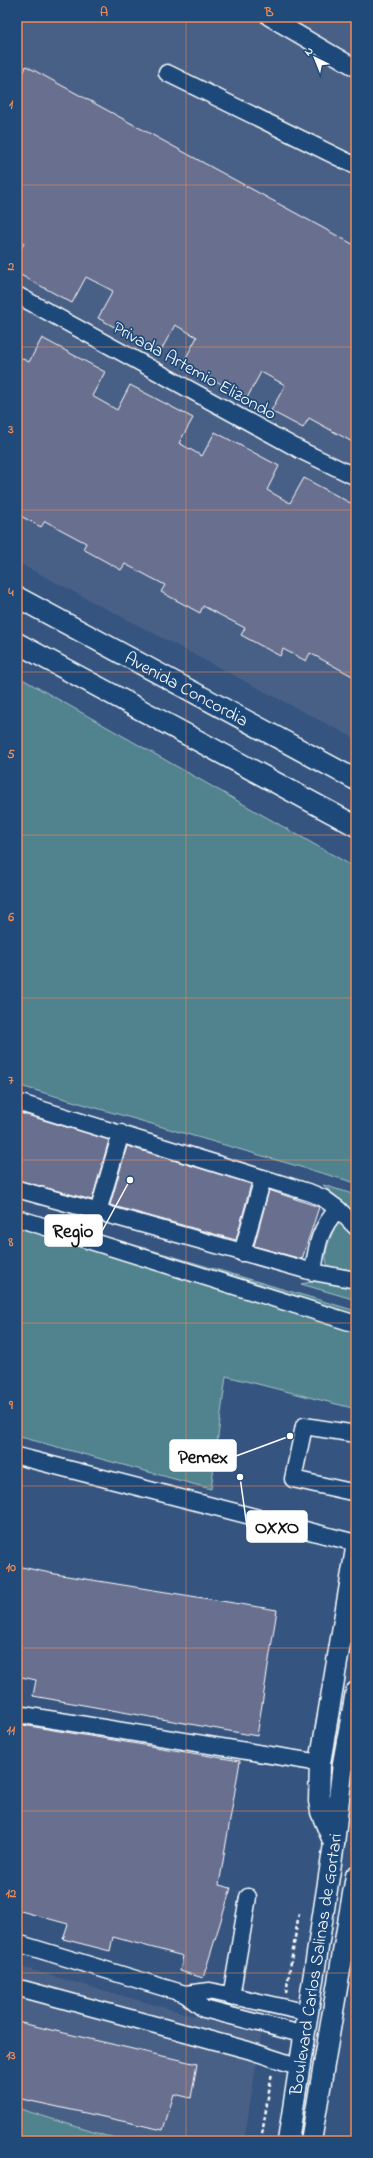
<svg xmlns="http://www.w3.org/2000/svg" width="373" height="2158" font-family="'Indie Flower',sans-serif">
<style>
.built{fill:#496086}
.green{fill:#51838f;stroke:#a8c1c7}
.building{fill:#69708f;stroke:#fff}
.lines{fill:none;stroke-linecap:round;stroke-linejoin:round}
.minor-casing{stroke:#fff;stroke-width:19}
.major-casing{stroke:#fff;stroke-width:23}
.path{stroke:#fff;stroke-width:2.5;stroke-dasharray:4 3;stroke-linecap:butt}
.minor{stroke:#1f4a7a;stroke-width:16}
.major{stroke:#1f4a7a;stroke-width:20}
.grid{fill:none;stroke:#ef8b55;stroke-width:1;stroke-opacity:0.55}
.labels{text-anchor:middle;stroke-width:3.5;stroke-linejoin:round;paint-order:stroke}
.street-label{font-size:18px;fill:#fff;stroke:#1f4a7a}
.leader{fill:none;stroke:#fff;stroke-width:1.5}
.callout-dot{fill:#fff;stroke:#1f4a7a;stroke-width:1.5}
.callout{fill:#fff;stroke:#fff;stroke-width:1.5}
.callout-label{font-size:19px;text-anchor:middle;font-weight:bold;fill:#111}
.neatline{fill:none;stroke:#ef8b55;stroke-width:1.5}
.grid-label{font-size:13px;text-anchor:middle;font-weight:bold;fill:#ef8b55}
</style>
<rect width="100%" height="100%" fill="#355580"/>
<filter id="ink" filterUnits="userSpaceOnUse"><feTurbulence type="fractalNoise" baseFrequency=".025" numOctaves="2"/><feDisplacementMap in="SourceGraphic" scale="8" xChannelSelector="R" yChannelSelector="G"/><feConvolveMatrix kernelMatrix="1 2 1 2 8 2 1 2 1" color-interpolation-filters="sRGB"/></filter>
<g filter="url(#ink)">
<path class="built" d="M17 17H356V739L17 562Z
M17 1966 261 2035 244 2141H17Z"/>
<path class="green" d="M17 676 356 868V1183L17 1085Z
M323 1185 356 1195V1214Z
M17 1210 356 1311V1409L226 1376 211 1489 17 1436Z
M342 1220 356 1232V1274L331 1270C319 1257 331 1238 336 1224Z
M325 1279 356 1282V1300L301 1284Z
M17 2108 122 2141H17Z"/>
<path class="building" d="M26 66 356 246V444L309 418 303 428 271 411 285 385 261 372 247 398 183 363 197 337 175 325 160 352 98 318 113 291 86 277 72 303 17 273V256L24 243 17 239V93Z
M42 338 105 372 92 396 117 410 130 385 193 418 179 443 202 456 215 432 279 466 267 490 290 503 304 478 356 506V678L310 653 306 661 283 649 280 656 241 635 245 628 203 606 200 613 161 592 165 585 125 564 121 570 83 549 86 543 45 521 41 527 17 514V356L29 362Z
M17 1112 109 1140 92 1200 17 1180Z
M127 1146 251 1184 236 1240 110 1205Z
M269 1190 319 1207 302 1259 254 1246Z
M17 1566 55 1574 277 1610 257 1736 33 1696 36 1680 17 1676Z
M17 1724 240 1761 219 1885 231 1888 203 1978 180 1971 183 1956 113 1937 110 1951 63 1939 68 1924 17 1910Z
M17 2022 197 2064 191 2098 174 2094 163 2130 17 2098Z"/>
<g class="lines">
<defs>
<path id="minor" d="M269 17 356 68
M167 73 356 166
M17 295 302 451 356 477
M17 1102 311 1193 323 1198 338 1209
M17 1189 313 1272
M98 1212 121 1133
M17 1218 356 1324
M356 1227 338 1209C319 1229 317 1245 313 1272L356 1280
M242 1253 263 1178
M356 1434 304 1426 293 1479 356 1493
M17 1456 356 1543
M17 1714 320 1763
M17 1943 185 1994 210 1991 309 2013
M23 1989 248 2050 300 2067
M185 1994 204 2009 305 2035
M231 1997 248 1897"/>
<g id="major">
<path id="s1" d="M17 597 356 780"/>
<path d="M17 643 356 826"/>
<path d="M334 1843 321 1812 319 1801 320 1763 356 1549"/>
<path id="s2" d="M288 2141 334 1844 343 1763 356 1692"/>
<path d="M311 2141 356 1876"/>
</g>
</defs>
<use href="#minor" class="minor-casing"/>
<use href="#major" class="major-casing"/>
<path class="path" d="M286 1993 299 1913
M261 2141 272 2072"/>
<use href="#minor" class="minor"/>
<use href="#major" class="major"/>
</g>
</g>
<path class="grid" d="M186 17V2141M17 185H356M17 347H356M17 510H356M17 672H356M17 835H356M17 998H356M17 1160H356M17 1323H356M17 1486H356M17 1648H356M17 1811H356M17 1973H356"/>
<g class="labels">
<g class="street-label">
<text transform="translate(195 370) rotate(29)" y="6">Privada Artemio Elizondo</text>
<text dy="6" stroke="none"><textPath href="#s1" startOffset="193">Avenida Concordia</textPath></text>
<text dy="6" stroke="none"><textPath href="#s2" startOffset="179">Boulevard Carlos Salinas de Gortari</textPath></text>
</g>
</g>
<path class="leader" d="M130 1180L102 1231M290 1436L236 1456M240 1477L247 1527"/>
<g class="callout-dot">
<circle cx="130" cy="1180" r="4"/>
<circle cx="290" cy="1436" r="4"/>
<circle cx="240" cy="1477" r="4"/>
</g>
<g class="callout">
<rect x="45" y="1215" width="57" height="31" rx="4"/>
<rect x="170" y="1440" width="66" height="31" rx="4"/>
<rect x="247" y="1511" width="60" height="31" rx="4"/>
</g>
<g class="callout-label">
<text x="73" y="1237">Regio</text>
<text x="203" y="1463">Pemex</text>
<text x="277" y="1533">OXXO</text>
</g>
<rect width="373" height="2158" fill="none" stroke="#1f4a7a" stroke-width="44"/>
<g transform="translate(315 58) rotate(317)" stroke="#1f4a7a" stroke-width="3" paint-order="stroke">
<path d="M0-3L7 15L0 10L-7 15Z" fill="#ffffff"/>
<text y="-6" font-size="11" font-weight="bold" text-anchor="middle" fill="#ffffff">N</text>
</g>
<rect x="22" y="22" width="329" height="2114" class="neatline"/>
<g class="grid-label">
<text x="104" y="16">A</text>
<text x="269" y="16">B</text>
<text x="11" y="108">1</text>
<text x="11" y="270">2</text>
<text x="11" y="433">3</text>
<text x="11" y="596">4</text>
<text x="11" y="758">5</text>
<text x="11" y="921">6</text>
<text x="11" y="1084">7</text>
<text x="11" y="1246">8</text>
<text x="11" y="1409">9</text>
<text x="11" y="1571">10</text>
<text x="11" y="1734">11</text>
<text x="11" y="1897">12</text>
<text x="11" y="2059">13</text>
</g>
</svg>
